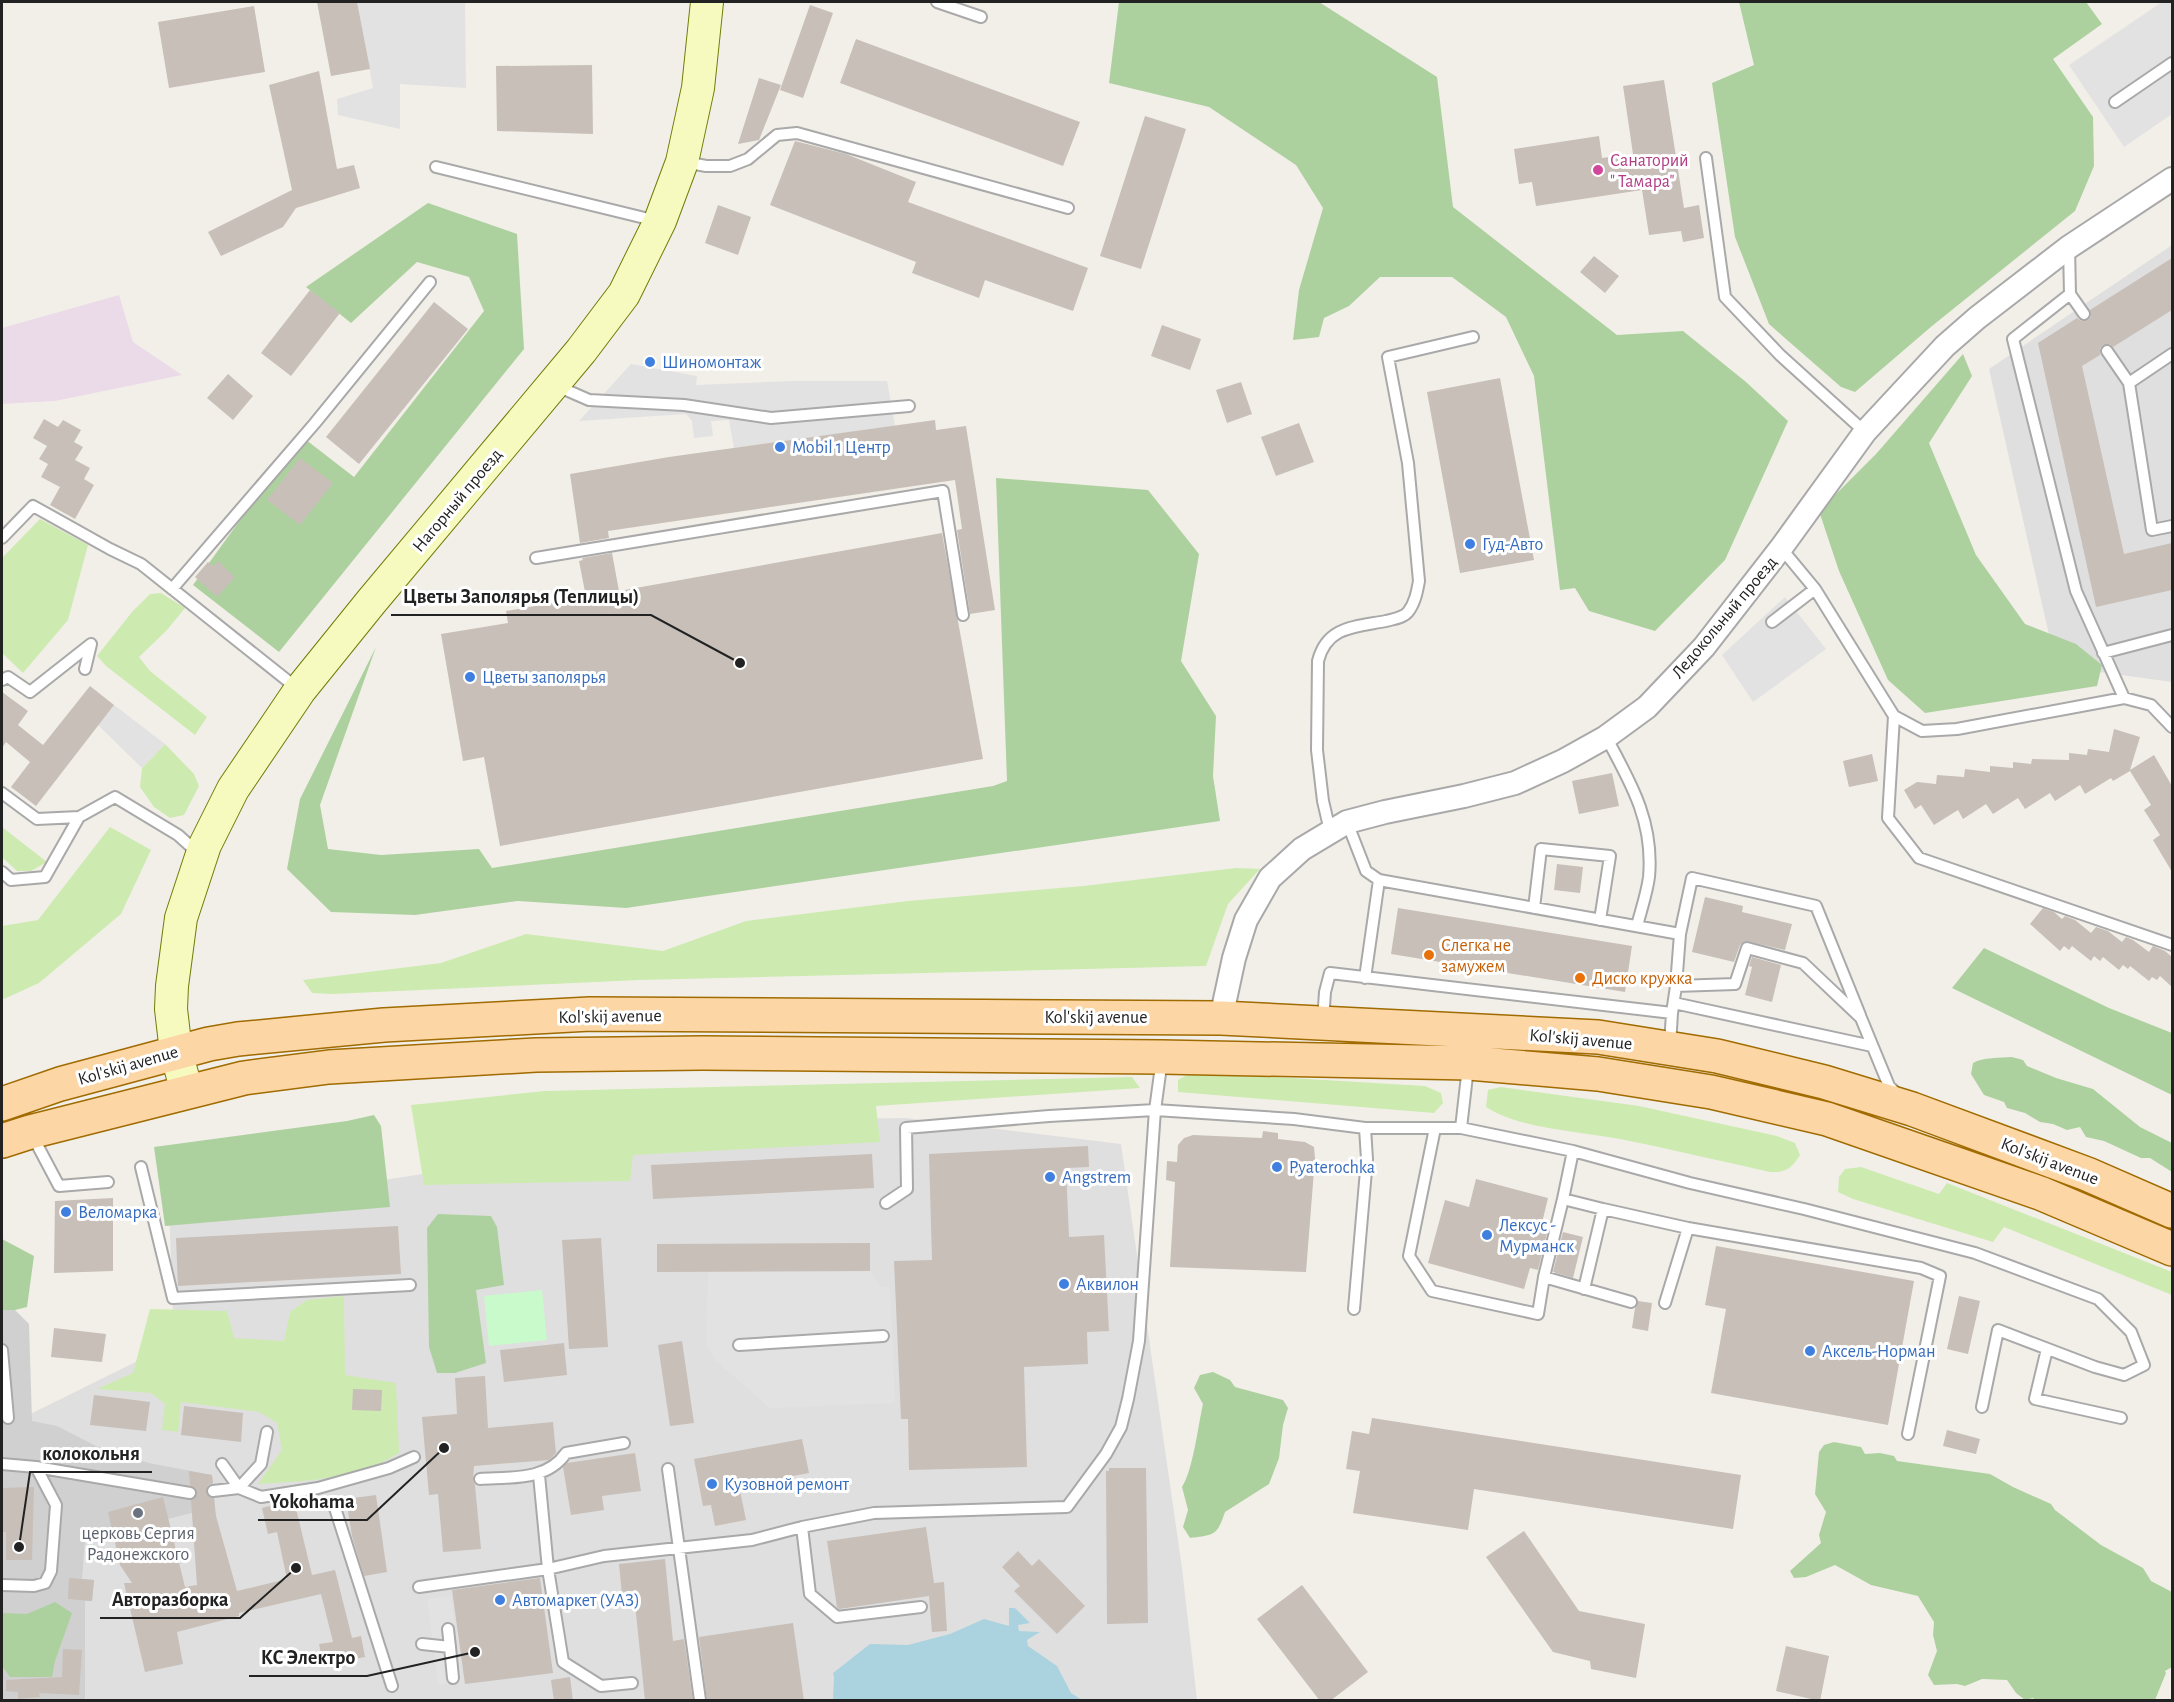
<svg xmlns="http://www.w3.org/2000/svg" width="2174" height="1702" font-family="'Alegreya Sans',sans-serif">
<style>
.residential{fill:#e0dfdf}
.industrial{fill:#ebdbe8}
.religious{fill:#d0d0d0}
.grass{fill:#cdebb0}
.forest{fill:#add19e}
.park{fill:#c8facc}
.parking{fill:#e2e2e2}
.water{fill:#aad3df}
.building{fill:#c7bfb8}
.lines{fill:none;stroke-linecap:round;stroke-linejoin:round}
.service-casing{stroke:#a9a9a9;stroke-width:14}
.minor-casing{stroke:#a9a9a9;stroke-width:26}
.secondary-casing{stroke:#707d05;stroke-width:34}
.primary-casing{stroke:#a06b00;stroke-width:36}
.service{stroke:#fff;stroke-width:10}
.minor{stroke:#fff;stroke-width:22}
.secondary{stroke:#f7fabf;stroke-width:32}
.primary{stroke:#fcd6a4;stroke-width:33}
.hotel-dot{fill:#d1479c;stroke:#fff;stroke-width:2}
.shop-dot{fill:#3f7fe0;stroke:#fff;stroke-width:2}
.food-dot{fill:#e8710a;stroke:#fff;stroke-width:2}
.worship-dot{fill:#6b7280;stroke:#fff;stroke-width:2}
.labels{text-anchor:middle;stroke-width:6;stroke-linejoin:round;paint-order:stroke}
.hotel-label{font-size:18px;fill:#b23c85;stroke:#fff;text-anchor:start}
.shop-label{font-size:18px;fill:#366cbe;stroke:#fff;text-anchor:start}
.street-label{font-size:18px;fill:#222;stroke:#fff}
.food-label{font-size:18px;fill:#c56008;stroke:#fff;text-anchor:start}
.worship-label{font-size:18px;fill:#5b616d;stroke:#fff}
.leader{fill:none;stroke:#222;stroke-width:2}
.callout-dot{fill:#222;stroke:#fff;stroke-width:2}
.callout-label{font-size:20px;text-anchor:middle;font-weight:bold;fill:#222;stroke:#fff;stroke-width:6;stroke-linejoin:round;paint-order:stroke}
</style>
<rect width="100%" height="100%" fill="#f2efe9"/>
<path class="residential" d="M2172 245V682L2056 666 1989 369Z
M906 1118 1121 1144 1182 1568 1197 1700H2V1428L174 1343 169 1207 357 1184 778 1120Z"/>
<path class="industrial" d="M119 295 133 342 182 375 55 401 2 404V328Z"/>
<path class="religious" d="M2 1310H15L29 1324 32 1421 57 1426 96 1446 149 1463 212 1475 215 1507 85 1540 82 1579 94 1580 92 1601H85V1700H2Z"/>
<path class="grass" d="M40 519 88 545 68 620 23 673 2 653V558Z
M161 593 185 608 167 630 139 657 150 671 207 717 195 735 106 666 97 656 132 612 150 594Z
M165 744 194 774 199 786 184 815 170 818 154 807 140 787 142 768Z
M2 827 47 862 31 871H17L2 857Z
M110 827 151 850 121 914 39 983 4 999 2 997V926L38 920Z
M1236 868 1260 869 1228 904 1206 966 639 980 332 994 312 993 303 980 441 963 526 934 663 951 746 921 908 901 1083 886Z
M1192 1072 1425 1086 1441 1093 1443 1103 1434 1113 1178 1092V1080Z
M1132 1077 1140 1088 876 1106 880 1142 633 1155 630 1181 424 1185 411 1105 545 1091Z
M1501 1087 1639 1106 1777 1136 1795 1143 1800 1155C1792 1168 1786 1173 1770 1172 1720 1161 1670 1149 1620 1139 1580 1131 1519 1129 1486 1107L1488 1090Z
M1861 1167 1939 1194 1947 1183 2172 1272V1295L2004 1227 1993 1242 1853 1199 1838 1192 1839 1177 1845 1169Z
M344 1296 345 1375 396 1383 399 1453C357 1480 306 1481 258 1484L282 1450 277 1423 259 1412 181 1402 178 1432 162 1430 165 1404 151 1393 97 1389 133 1373 150 1309 227 1311 234 1338 284 1341 290 1312 307 1300Z"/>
<path class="forest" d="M1119 2H1319L1437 77 1453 207 1617 335 1683 331 1746 382 1788 421 1725 560 1655 631 1589 611 1575 588 1560 590 1534 376 1506 317 1452 277H1380L1349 306 1324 318 1319 337 1293 340 1299 290 1323 208 1296 165 1209 107 1109 83Z
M1739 2H2086L2102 24 2053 59 2093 117 2094 166 2075 211 1932 326 1855 392 1841 387 1769 324 1735 237 1712 83 1754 65Z
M428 203 517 234 524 349 279 652 193 585 301 436 354 477 484 311 469 277 417 262 351 323 306 287Z
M1963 354 1972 376 1929 443 1976 555 2025 624 2076 644 2102 665 2097 686 1925 713 1888 680 1839 571 1819 511 1876 454Z
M996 478 1148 490 1199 554 1181 661 1216 716 1213 776 1220 821 626 908 518 901 415 915 331 912 287 869 300 799 376 647 320 805 328 849 381 855 479 849 492 868 993 786 1007 781Z
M1984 948 2109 1008 2172 1033V1095L1952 988Z
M2012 1057 2023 1060 2027 1066 2056 1078 2093 1089 2140 1127 2172 1143V1172L2150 1158H2141L2104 1141 2086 1137 2080 1127 2067 1130 2053 1124 2040 1122 2025 1113 2007 1108 2004 1102 1984 1095 1971 1074 1973 1063C1983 1057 2000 1058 2012 1057Z
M374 1115 381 1126 390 1207 165 1226 154 1147 347 1121Z
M438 1214 491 1216 497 1227 504 1285 476 1290 486 1363 455 1373H437L429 1347 427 1228Z
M2 1239 34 1256 27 1307 15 1310H2Z
M1213 1372 1230 1380 1235 1387 1283 1400 1288 1408 1283 1425 1279 1458 1269 1484 1225 1512C1217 1536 1214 1535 1190 1538L1183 1527 1188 1510 1182 1487C1193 1470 1198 1426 1203 1404L1194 1388 1200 1375Z
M1834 1442 1861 1447 1865 1454 1880 1453 1894 1456 1897 1461 1990 1474 2013 1487 2051 1504 2055 1510 2101 1545 2143 1568 2151 1581 2172 1592V1667L2165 1671 2166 1673 2155 1700H2035L2033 1698 2025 1700 2016 1693 2007 1680 1982 1679 1965 1686 1957 1684 1934 1685 1928 1675 1937 1651 1933 1635 1934 1622 1918 1596 1871 1585 1835 1565 1806 1577 1794 1578 1790 1571 1821 1543 1819 1535 1826 1512 1815 1494 1819 1452 1824 1445Z
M55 1602 72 1613 55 1661 52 1677H10L2 1666V1613L27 1614Z"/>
<path class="park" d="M542 1290 547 1340 489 1346 484 1296Z"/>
<path class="parking" d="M357 2H465L466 88 400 84V129L338 115 337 99 373 88Z
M2162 2H2172V114L2124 147 2069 65Z
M631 364 697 376 696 385 794 381H887L895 426 734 448 729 420 711 421 713 436 694 438 692 421 686 414 579 421Z
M1785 597 1826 649 1753 702 1722 655Z
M114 705 165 744 142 768 98 725Z
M870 1271 881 1287H890L895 1403 770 1408 716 1361 706 1344 708 1272Z
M451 1596 462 1682 438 1685 427 1599Z"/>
<path class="water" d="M1009 1608H1015L1030 1623 1018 1625 1019 1631 1040 1632 1027 1640 1028 1646 1057 1666 1071 1693 1082 1700H833L834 1677 833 1673 870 1644 908 1645 950 1634 984 1619 1009 1626Z"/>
<path class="building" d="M317 2H357L370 69 331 76Z
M810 5 833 13 803 98 780 90Z
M254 6 265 72 169 88 158 22Z
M856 39 1080 122 1063 166 840 83Z
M592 65 593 134 497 131 496 66Z
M319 71 337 169 354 165 360 188 296 208 283 227 221 256 208 232 292 190 269 85Z
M759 78 781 85 759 140 738 144Z
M1664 80 1684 208 1699 205 1704 238 1683 242 1681 231 1649 235 1642 190 1536 206 1532 182 1519 184 1514 149 1599 136 1602 158 1633 154 1623 86Z
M1145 116 1186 129 1141 269 1100 256Z
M795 141 846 154 916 182 908 202 1088 268 1073 311 985 280 979 298 912 273 916 262 770 205Z
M718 205 751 217 738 255 705 243Z
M1594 256 1619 276 1605 293 1580 272Z
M2172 258V310L2113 347 2110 344 2103 345 2100 348V355L2082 366 2124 554 2172 543V590L2096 607 2038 343 2077 318 2081 321 2088 320 2091 317 2090 310Z
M310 290 340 313 291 376 261 353Z
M434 302 468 329 359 464 326 437Z
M1162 325 1201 339 1190 370 1151 356Z
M228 374 253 396 233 420 207 398Z
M1500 378 1534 560 1460 573 1427 392Z
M1241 382 1252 414 1227 423 1216 390Z
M44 419 58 427 63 420 81 430 74 442 83 447 75 460 90 468 84 479 94 485 75 519 50 505 60 487 41 477 48 464 39 459 47 446 33 438Z
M935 420 936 430 966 426 995 610 970 614 957 530 962 529 955 480 608 531 609 538 580 543 570 474 669 457Z
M1299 423 1314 462 1276 476 1261 437Z
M300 458 333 483 300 525 267 500Z
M942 533 983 759 500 846 484 757 463 761 441 634 508 623 506 611 586 597 579 561 583 560 582 558 612 553 619 591Z
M218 561 235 577 217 597 195 577 208 562 213 566Z
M90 686 114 705 36 806 11 787 30 762 6 742 2 748V692L28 711 18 725 43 745Z
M2114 729 2140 737 2130 770 2154 755 2172 786V872L2153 840 2160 835 2144 810 2151 805 2130 771 2113 781 2111 778 2085 794 2080 785 2055 801 2050 793 2025 809 2018 798 1993 814 1986 804 1963 819 1958 810 1934 825 1921 805 1915 809 1904 790 1917 782 1936 784 1937 775 1964 777 1965 769 1990 772V766L2013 768V762L2031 764 2032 759 2069 760V753L2087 755 2088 749 2109 752Z
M1872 754 1878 781 1849 787 1843 761Z
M1612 773 1619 806 1579 814 1572 781Z
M1557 864 1583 867 1580 893 1554 890Z
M1705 897 1743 906 1742 912 1792 924 1785 950 1746 941 1740 945 1734 962 1692 952Z
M1398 908 1632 946 1625 992 1391 954Z
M2043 908 2054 912 2062 919 2065 916 2075 920 2091 933 2096 927 2108 931 2122 942 2126 937 2133 940 2149 952 2153 946 2165 951 2172 957V987L2160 976 2157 980 2152 977 2149 981 2130 966 2128 969 2123 965 2119 970 2103 957 2100 961 2094 956 2091 961 2072 946 2069 950 2064 946 2060 951 2030 924Z
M1752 957 1781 965 1772 1002 1745 995 1752 967 1749 966Z
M1263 1131 1278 1133V1139L1305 1142 1314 1147 1315 1158 1306 1272 1170 1267 1175 1182 1166 1180 1167 1161 1177 1162 1178 1145 1184 1138 1193 1135 1262 1138Z
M1088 1146 1089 1167 1066 1168 1069 1237 1104 1235 1109 1331 1087 1332 1088 1364 1024 1367 1027 1467 909 1470 908 1419H901L894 1261 932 1260 929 1154Z
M872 1154 874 1188 653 1199 651 1165Z
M1476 1179 1548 1198 1541 1227 1548 1229 1538 1270 1530 1268 1524 1289 1428 1263 1445 1200 1469 1207Z
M113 1198V1271L54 1273 55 1201Z
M398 1226 401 1274 178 1286 176 1238Z
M1563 1232 1583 1237 1573 1278 1553 1272Z
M601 1238 608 1347 569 1349 562 1240Z
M870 1243V1271L657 1272V1244Z
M1716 1246 1914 1281 1888 1425 1711 1393 1726 1309 1705 1305Z
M1959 1296 1980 1301 1968 1354 1947 1349Z
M1638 1301 1652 1303 1648 1331 1632 1328 1635 1308Z
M54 1328 106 1334 102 1362 51 1357Z
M682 1341 694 1423 670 1426 658 1345Z
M564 1343 567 1375 504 1382 500 1350Z
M485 1376 488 1428 553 1422 556 1453 549 1460 474 1466 473 1480 475 1485 481 1549 443 1552 438 1494 429 1495 422 1417 457 1414 455 1378Z
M353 1389 382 1390 381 1411 352 1410Z
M94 1395 150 1402 146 1431 90 1425Z
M184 1406 243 1413 241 1442 181 1435Z
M1372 1418 1741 1475 1733 1529 1474 1489 1468 1530 1353 1513 1360 1471 1346 1469 1352 1431 1369 1434Z
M1947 1430 1980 1439 1976 1454 1943 1446Z
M802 1439 809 1473 739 1486 746 1520 715 1526 711 1505 703 1506 694 1459Z
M635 1453 641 1491 602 1496 604 1510 571 1515 563 1467 567 1463Z
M1109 1468H1146L1148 1623 1107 1624 1106 1471H1109Z
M189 1471 212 1475 213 1483 208 1485 206 1492 210 1498H214L216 1516 237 1591 287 1579 277 1532 268 1534 262 1508 294 1500 312 1575 335 1570 352 1638 361 1636 365 1657 323 1665 319 1644 333 1642 321 1594 239 1613V1616L177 1632 183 1664 145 1672 124 1583H132L120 1565 108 1512 163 1497 185 1587 197 1585 191 1500 195 1498 197 1494 195 1488 190 1485Z
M34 1487 32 1560H6V1532H2V1488Z
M376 1495 387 1572 364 1576 352 1536 346 1499Z
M926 1527 934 1583 944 1582 947 1631 932 1632 929 1596 839 1609 837 1607 827 1541Z
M1524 1531 1579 1611 1645 1624 1636 1678 1591 1669 1590 1661 1553 1652 1486 1557Z
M1018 1551 1032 1566 1039 1559 1085 1606 1057 1634 1014 1591 1020 1586 1002 1567Z
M665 1559 673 1641 684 1639 693 1701H645L634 1594 622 1595 619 1564Z
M69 1578 94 1580 92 1601 68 1599Z
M540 1578 553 1673 465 1684 452 1590Z
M1302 1585 1368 1672 1330 1701H1320L1257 1619Z
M793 1623 804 1701H707L699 1637Z
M1786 1646 1829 1656 1820 1701 1776 1691Z
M63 1649 82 1650 79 1695 39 1693 40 1697 18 1699V1692L6 1691V1680L62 1677Z
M570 1677 573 1701H554L551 1680Z"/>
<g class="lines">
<defs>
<path id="service" d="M937 2 981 17
M2115 102 2172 63
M1706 158 1725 297 1780 355 1865 432
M685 162 706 166H730L748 159 777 135 797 133 1068 208
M436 167 657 221
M2069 247 2070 294 2084 314
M2070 294 2013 339 2076 591 2124 698
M2107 351 2129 383 2152 530 2172 526
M2129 383 2172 354
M557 386 589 400 684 405 771 418 909 406
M2 538 33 506 110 549 141 564 298 689
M1781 548 1815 589 1894 716 1922 731 1957 729 2124 698 2151 705 2172 727
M536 558 943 491 963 615
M172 589 315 423 430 282
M1772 622 1815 589
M2103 653 2172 635
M2 680 8 677 30 692 91 644 85 669
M1894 716 1888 818 1919 858 2172 945
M1606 737C1631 783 1654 822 1649 877 1647 893 1641 910 1637 926
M2 793 37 819 79 817 115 797 178 835 198 853
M1347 822 1366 871 1379 880 1365 978
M1330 831 1323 801 1317 750 1318 661C1327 626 1355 627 1386 621 1393 619 1403 618 1408 612 1415 603 1417 592 1419 581L1408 463 1388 357 1473 337
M2 872 11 880 45 877 79 817
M1379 880 1680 934
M1534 908 1541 849 1610 856 1600 920
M1676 986 1680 934 1692 878 1816 906 1860 1015
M1674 1003 1872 1046
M1323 1021 1325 992 1330 973 1672 1013 1676 986 1735 984 1747 948 1803 963 1861 1018 1889 1086 1897 1094
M1670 1045 1672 1013
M1468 1067 1461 1128 1573 1151 1690 1183 1804 1209 1975 1253 2098 1299 2131 1332 2144 1365 2124 1375 2095 1367 1998 1330 1982 1407
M1365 1128H1461
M1435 1128 1409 1256 1432 1291 1538 1314 1544 1277 1631 1302
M32 1135 59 1186 108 1182
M1573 1151 1563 1199 1603 1209
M141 1167 173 1298 410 1285
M886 1203 907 1189 906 1128 1049 1116 1155 1110 1162 1059
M1544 1277 1563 1199
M1584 1289 1603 1209 1688 1228 1921 1268 1940 1276 1908 1434
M1665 1303 1688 1228
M739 1345 883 1336
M2047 1349 2035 1399 2121 1418
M2 1350 8 1418
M2 1464 36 1467 190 1493
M222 1464 239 1488 261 1464 267 1432
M668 1469 700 1700
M539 1475 548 1569 563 1662 601 1686 632 1683
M480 1479C511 1477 547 1481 566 1453L624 1443
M213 1491 239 1488 261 1497 318 1488 389 1468 414 1457
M335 1508 392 1686
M802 1527 810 1594 837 1617 921 1607
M2 1585 34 1586 45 1583 51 1571 56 1505 36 1467
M419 1587 548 1569 604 1556 752 1540 802 1527 874 1513 1067 1507 1106 1454 1121 1427 1128 1399 1139 1341 1155 1110 1294 1119 1365 1128 1367 1159 1354 1309
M448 1629 450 1647
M422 1644 450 1647 453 1678"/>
<path id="minor" d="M1221 1018 1234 958 1246 920 1270 878 1302 849 1347 822 1385 812 1464 796 1515 783 1563 761 1606 737 1647 707 1704 647 1781 548 1865 432 1945 346 1977 318 2069 247 2172 179"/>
<path id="secondary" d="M187 1092 176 1052 171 1009 172 986 181 918 205 845 233 789 300 690 371 602 581 351 624 294 660 221 682 162 698 88 707 2"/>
<path id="primary" d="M2 1104 60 1084 209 1044 238 1039 384 1025 590 1014 1221 1018 1598 1037 1717 1056 1824 1082 1912 1109 2087 1174 2172 1211
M2 1141 30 1132 244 1078 329 1067 536 1055 702 1053 1162 1057 1469 1063 1598 1074 1711 1092 1827 1119 2040 1193 2172 1249"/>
</defs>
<use href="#service" class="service-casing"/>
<use href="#minor" class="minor-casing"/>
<use href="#secondary" class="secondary-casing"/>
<use href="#primary" class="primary-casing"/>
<use href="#service" class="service"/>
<use href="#minor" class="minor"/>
<use href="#secondary" class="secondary"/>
<use href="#primary" class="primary"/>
</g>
<circle class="hotel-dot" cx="1598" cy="170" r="6"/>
<g class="shop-dot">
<circle cx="650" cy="362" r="6"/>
<circle cx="780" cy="447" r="6"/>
<circle cx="1470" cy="544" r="6"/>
<circle cx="470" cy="677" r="6"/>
<circle cx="1277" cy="1167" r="6"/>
<circle cx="1050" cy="1177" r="6"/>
<circle cx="66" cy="1212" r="6"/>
<circle cx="1487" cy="1235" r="6"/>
<circle cx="1064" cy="1284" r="6"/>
<circle cx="1810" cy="1351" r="6"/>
<circle cx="712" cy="1484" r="6"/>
<circle cx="500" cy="1600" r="6"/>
</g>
<g class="food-dot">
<circle cx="1429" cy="955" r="6"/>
<circle cx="1580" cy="978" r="6"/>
</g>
<circle class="worship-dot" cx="138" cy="1513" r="6"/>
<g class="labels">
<g class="hotel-label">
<text x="1610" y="166">Санаторий<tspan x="1610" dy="21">" Тамара"</tspan></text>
</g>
<g class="shop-label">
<text x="662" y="368">Шиномонтаж</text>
<text x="792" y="453">Mobil 1 Центр</text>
<text x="1482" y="550">Гуд-Авто</text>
<text x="482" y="683">Цветы заполярья</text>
<text x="1289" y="1173">Pyaterochka</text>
<text x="1062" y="1183">Angstrem</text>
<text x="78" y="1218">Веломарка</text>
<text x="1499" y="1231">Лексус -<tspan x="1499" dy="21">Мурманск</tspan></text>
<text x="1076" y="1290">Аквилон</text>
<text x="1822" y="1357">Аксель-Норман</text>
<text x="724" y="1490">Кузовной ремонт</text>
<text x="512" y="1606">Автомаркет (УАЗ)</text>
</g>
<g class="street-label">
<text transform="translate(457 500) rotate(-50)" y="6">Нагорный проезд</text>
<text transform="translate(1724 617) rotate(-50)" y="6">Ледокольный проезд</text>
<text transform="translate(610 1016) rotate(-1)" y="6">Kol'skij avenue</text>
<text x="1096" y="1023">Kol'skij avenue</text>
<text transform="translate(1581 1039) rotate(5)" y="6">Kol'skij avenue</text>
<text transform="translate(128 1065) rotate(-16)" y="6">Kol'skij avenue</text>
<text transform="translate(2050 1161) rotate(21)" y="6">Kol'skij avenue</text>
</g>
<g class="food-label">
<text x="1441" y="951">Слегка не<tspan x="1441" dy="21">замужем</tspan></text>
<text x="1592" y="984">Диско кружка</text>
</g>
<g class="worship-label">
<text x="138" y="1539">церковь Сергия<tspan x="138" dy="21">Радонежского</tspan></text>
</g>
</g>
<path class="leader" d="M740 663L651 615H391M19 1547L30 1472H152M444 1448L367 1520H258M296 1568L240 1618H100M475 1652L367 1676H249"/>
<g class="callout-dot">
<circle cx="740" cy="663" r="6"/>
<circle cx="19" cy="1547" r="6"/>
<circle cx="444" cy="1448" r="6"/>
<circle cx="296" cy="1568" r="6"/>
<circle cx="475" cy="1652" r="6"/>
</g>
<g class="callout-label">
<text x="521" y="603">Цветы Заполярья (Теплицы)</text>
<text x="91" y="1460">колокольня</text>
<text x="312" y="1508">Yokohama</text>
<text x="170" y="1606">Авторазборка</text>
<text x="308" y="1664">КС Электро</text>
</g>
<rect width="2174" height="1702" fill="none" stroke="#222222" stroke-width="6"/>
</svg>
